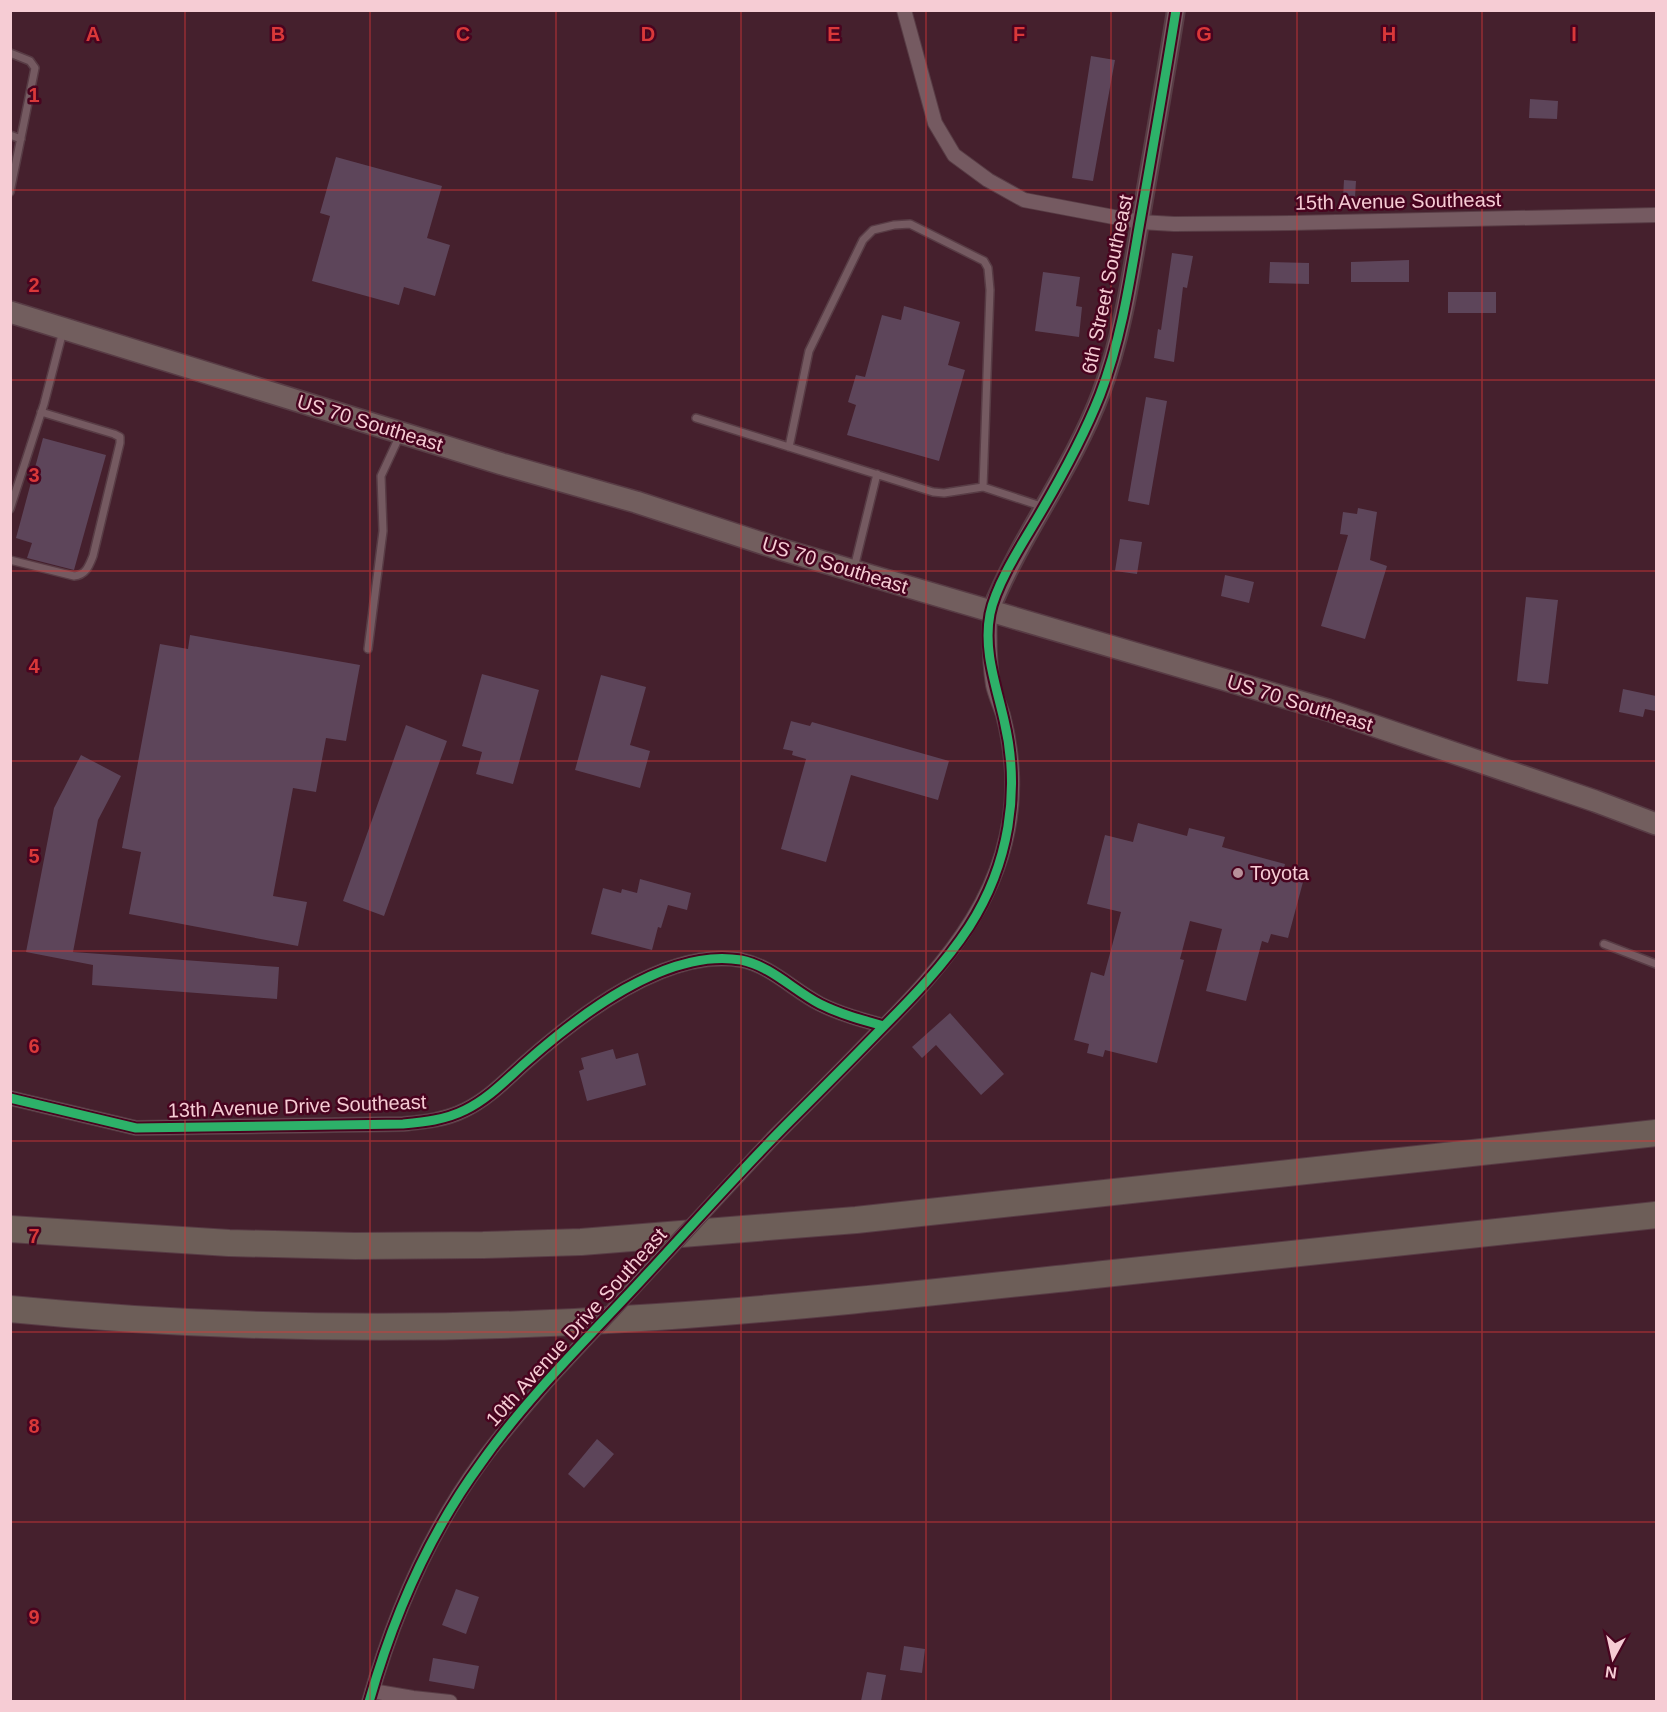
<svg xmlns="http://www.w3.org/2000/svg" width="1667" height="1712" font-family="Arial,sans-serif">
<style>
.building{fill:#5d455a}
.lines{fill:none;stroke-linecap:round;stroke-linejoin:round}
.service-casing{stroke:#583c45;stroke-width:10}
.minor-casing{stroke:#583c45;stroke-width:16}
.tertiary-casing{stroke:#583c45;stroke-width:20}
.primary-casing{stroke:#583c45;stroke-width:24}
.motorway-casing{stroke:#583c45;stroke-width:28}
.service{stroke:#755a61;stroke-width:7}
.minor{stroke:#755a61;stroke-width:14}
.tertiary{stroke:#755a61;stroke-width:16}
.primary{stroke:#725e5e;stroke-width:21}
.motorway{stroke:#6d5e58;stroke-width:26}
.minor-bridge-casing{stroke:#583c45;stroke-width:16;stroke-linecap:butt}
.minor-bridge{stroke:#755a61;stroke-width:14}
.cycleway-casing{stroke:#48041f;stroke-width:13}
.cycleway{stroke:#2db169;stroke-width:9}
.grid{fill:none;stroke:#d93839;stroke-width:1.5;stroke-opacity:0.55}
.poi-dot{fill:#b8909a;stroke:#48041f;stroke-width:2}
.labels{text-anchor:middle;stroke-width:5;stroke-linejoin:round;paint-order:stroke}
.street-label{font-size:20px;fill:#f6ccd4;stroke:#48041f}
.poi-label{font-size:20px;fill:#f6ccd4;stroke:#48041f;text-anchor:start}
.grid-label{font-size:20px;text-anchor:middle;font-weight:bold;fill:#d93839;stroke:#48041f;stroke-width:5;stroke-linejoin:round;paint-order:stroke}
</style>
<rect width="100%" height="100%" fill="#45202d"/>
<path class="building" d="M1091 56 1115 60 1093 181 1072 178Z
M1530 99 1558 101 1557 119 1529 118Z
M336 157 442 186 427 238 450 245 435 296 404 287 399 305 312 281 330 216 320 213Z
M1344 180 1356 181 1355 198H1343Z
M1172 253 1193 256 1187 288 1183 287 1174 362 1154 358 1158 329 1161 330Z
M1409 260V282H1351V262Z
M1270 262 1309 263V284L1269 283Z
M1043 272 1080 277 1076 306 1082 307 1079 337 1035 331Z
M1448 292H1496V313H1448Z
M904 306 960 322 948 365 965 370 939 461 847 435 856 405 848 402 856 375 865 377 882 315 901 320Z
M1146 397 1167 401 1149 505 1128 501Z
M43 438 106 455 74 570 27 558 32 543 16 538Z
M1358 508 1377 512 1370 560 1387 566 1365 639 1321 626 1348 535 1340 534 1343 512 1357 514Z
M1120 539 1142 542 1137 574 1115 571Z
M1225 575 1254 582 1249 603 1221 596Z
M1526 597 1558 600 1548 684 1517 681Z
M190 635 360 665 346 741 326 738 316 792 293 788 273 896 307 902 298 946 129 914 141 852 122 848 160 644 188 649Z
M482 674 539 690 513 784 476 774 482 752 462 746Z
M601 675 646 687 630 745 650 751 640 788 575 770Z
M1623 689 1656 696 1655 711 1645 709 1643 717 1619 712Z
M791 721 810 726 812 722 949 761 938 800 851 775 826 862 781 849 806 759 792 755 793 751 783 749Z
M406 725 447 741 384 916 343 901Z
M81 755 121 776 98 820 73 952 279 967 277 999 92 985 93 965 26 952 54 808Z
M1138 823 1187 836 1189 828 1225 837 1222 847 1285 864 1282 877 1303 882 1288 938 1271 934 1268 943 1262 941 1246 1001 1206 991 1222 929 1190 921 1180 959 1184 960 1157 1063 1105 1050 1103 1057 1087 1053 1089 1044 1074 1040 1091 972 1104 976 1121 912 1087 904 1105 835 1133 842Z
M640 879 691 893 687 910 668 905 661 928 658 927 652 950 591 934 603 888 621 893 622 889 637 893Z
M950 1013 1004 1074 981 1095 936 1045 922 1058 912 1047Z
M613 1049 616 1059 638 1053 646 1085 587 1101 579 1071 584 1069 581 1058Z
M597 1439 614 1454 584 1488 568 1474Z
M456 1589 479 1597 466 1634 442 1625Z
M904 1646 925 1649 922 1673 900 1670Z
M433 1658 479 1666 474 1689 429 1681Z
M867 1672 886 1675 881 1701H861Z"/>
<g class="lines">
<defs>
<path id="service" d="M10 53 30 61 35 68 10 192
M10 135 21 139
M696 418 933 492 944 493 983 487 1044 507
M789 447 809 351 863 240 873 230 894 225 910 224 984 261 988 268 990 290 983 487
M10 509 44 404 63 331
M10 560 74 576C86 575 89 566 93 556L120 443V437L114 434 41 412
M854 568 877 474
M368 649 383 531 381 476 400 435
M1604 944 1656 964"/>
<path id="minor" d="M904 10 935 123 954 155 988 180 1024 200 1140 222 1174 224 1291 223 1656 215
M10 1098 136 1128 403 1124C424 1122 445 1120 465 1110 488 1099 506 1080 525 1063 578 1016 666 947 741 960 771 966 793 990 820 1004 840 1014 862 1020 884 1026
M774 1137C807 1104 840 1071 873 1037 947 963 1017 886 1012 773 1011 754 1008 734 1003 715 1000 705 995 695 993 685 989 660 989 637 990 612
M372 1691 413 1698 450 1702
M369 1702C393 1617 429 1533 481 1462 502 1433 525 1407 548 1380"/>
<path id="tertiary" d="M990 612C1020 536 1072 470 1101 393 1122 337 1131 276 1141 217 1153 148 1165 79 1176 10"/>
<path id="primary" d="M10 312 502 464 636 502 783 550 1328 710 1595 801 1656 824"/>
<path id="motorway" d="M10 1229 229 1243 355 1246 483 1245 581 1242 856 1220 1656 1133
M10 1309C225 1330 443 1332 657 1317 806 1307 955 1290 1104 1274 1288 1254 1472 1235 1656 1215"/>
</defs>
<use href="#service" class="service-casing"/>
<use href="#minor" class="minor-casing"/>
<use href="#tertiary" class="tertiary-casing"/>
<use href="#primary" class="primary-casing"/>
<use href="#motorway" class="motorway-casing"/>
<use href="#service" class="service"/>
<use href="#minor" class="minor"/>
<use href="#tertiary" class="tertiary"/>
<use href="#primary" class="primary"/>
<use href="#motorway" class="motorway"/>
<defs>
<path id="minor-bridge" d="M548 1380 774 1137"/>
</defs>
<use href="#minor-bridge" class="minor-bridge-casing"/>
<use href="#minor-bridge" class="minor-bridge"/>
<defs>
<path id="cycleway" d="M10 1098 136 1128 403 1124C424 1122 445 1120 465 1110 488 1099 506 1080 525 1063 578 1016 666 947 741 960 771 966 793 990 820 1004 840 1014 862 1020 884 1026
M369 1702C393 1617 429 1534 481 1463 526 1399 583 1343 636 1286 687 1231 737 1174 790 1121 820 1091 850 1061 880 1030 912 998 944 965 969 927 1009 865 1021 791 1004 720 996 685 983 650 990 614 996 584 1022 544 1038 517 1061 478 1083 438 1100 395 1120 343 1129 287 1138 233 1151 159 1164 85 1176 10"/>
</defs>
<use href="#cycleway" class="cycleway-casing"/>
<use href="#cycleway" class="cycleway"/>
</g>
<path class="grid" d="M185 10V1702M370 10V1702M556 10V1702M741 10V1702M926 10V1702M1111 10V1702M1297 10V1702M1482 10V1702M10 190H1656M10 380H1656M10 571H1656M10 761H1656M10 951H1656M10 1141H1656M10 1332H1656M10 1522H1656"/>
<circle class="poi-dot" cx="1238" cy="873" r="6"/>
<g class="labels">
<g class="street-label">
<text transform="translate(1398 201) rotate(-1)" y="7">15th Avenue Southeast</text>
<text transform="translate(1107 284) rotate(-78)" y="7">6th Street Southeast</text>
<text transform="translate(370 423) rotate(17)" y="7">US 70 Southeast</text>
<text transform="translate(835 565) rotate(17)" y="7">US 70 Southeast</text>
<text transform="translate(1300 703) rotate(17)" y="7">US 70 Southeast</text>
<text transform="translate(297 1106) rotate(-2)" y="7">13th Avenue Drive Southeast</text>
<text transform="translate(576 1327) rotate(-48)" y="7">10th Avenue Drive Southeast</text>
</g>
<g class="poi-label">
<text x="1250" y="880">Toyota</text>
</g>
</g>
<g class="grid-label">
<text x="93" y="41">A</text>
<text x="278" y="41">B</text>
<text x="463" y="41">C</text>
<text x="648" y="41">D</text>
<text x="834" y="41">E</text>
<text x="1019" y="41">F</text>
<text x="1204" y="41">G</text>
<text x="1389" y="41">H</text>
<text x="1574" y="41">I</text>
<text x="34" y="102">1</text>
<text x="34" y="292">2</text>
<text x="34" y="482">3</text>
<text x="34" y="673">4</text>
<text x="34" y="863">5</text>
<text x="34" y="1053">6</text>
<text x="34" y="1243">7</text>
<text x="34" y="1433">8</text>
<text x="34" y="1624">9</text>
</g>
<rect width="1667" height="1712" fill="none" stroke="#f6ccd4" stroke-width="24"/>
<g transform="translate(1613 1658) rotate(188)" stroke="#48041f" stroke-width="4.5" paint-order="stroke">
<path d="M0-4.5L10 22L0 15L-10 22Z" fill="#f6ccd4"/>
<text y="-9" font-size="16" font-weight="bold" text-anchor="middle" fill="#f6ccd4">N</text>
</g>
</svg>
